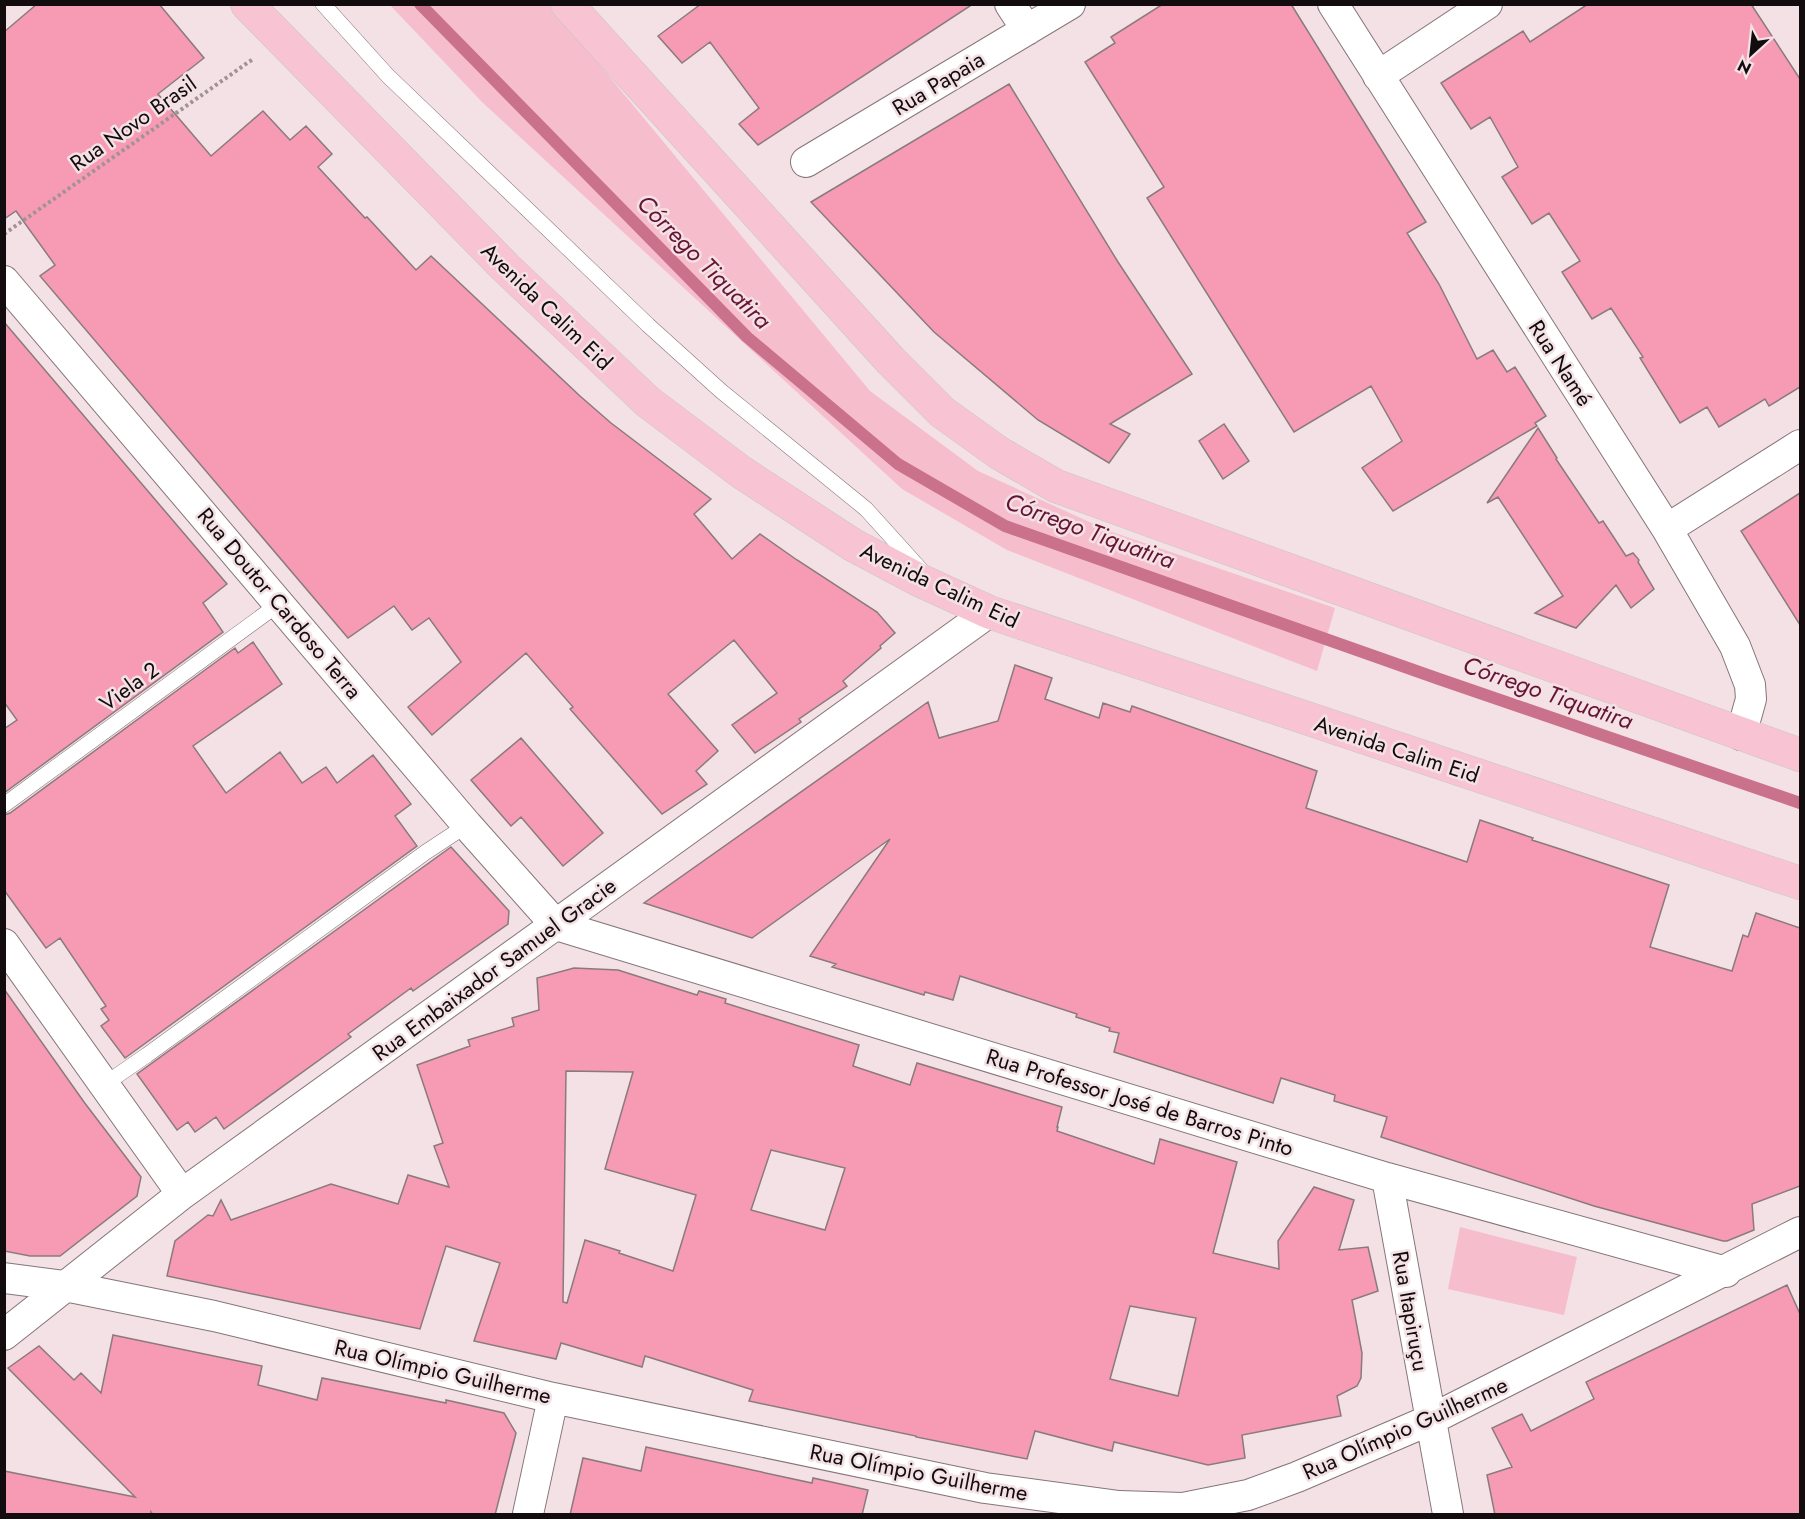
<svg xmlns="http://www.w3.org/2000/svg" width="1805" height="1519" font-family="Jost,sans-serif">
<style>
.green{fill:#f6becc}
.lines{fill:none;stroke-linecap:round;stroke-linejoin:round}
.stream{stroke:#ca718b;stroke-width:12}
.building{fill:#f79ab4;stroke:#8a7a7e;stroke-width:1.5;fill-rule:evenodd}
.lane-casing{stroke:#857579;stroke-width:16}
.street-casing{stroke:#857579;stroke-width:32}
.primary-casing{stroke:#c6c5c5;stroke-width:34}
.path{stroke:#a09296;stroke-width:4;stroke-dasharray:3 3;stroke-linecap:butt}
.lane{stroke:#fff;stroke-width:15}
.street{stroke:#fff;stroke-width:30}
.primary{stroke:#f8c4d3;stroke-width:33}
.labels{text-anchor:middle;stroke-width:5;stroke-linejoin:round;paint-order:stroke}
.street-label{font-size:22px;fill:#120c0e;stroke:#f3e1e5}
.water-label{font-size:24px;font-style:italic;fill:#641333;stroke:#f3e1e5}
</style>
<rect width="100%" height="100%" fill="#f3e1e5"/>
<path class="green" d="M390 5H550L870 391 978 471 1109 531 1335 608 1317 671 1007 550 902 489 482 102Z
M1460 1227 1577 1257 1564 1315 1448 1289Z"/>
<g class="lines">
<path class="stream" d="M420 4 747 337 898 464 1005 526 1439 679 1800 803"/>
</g>
<path class="building" d="M37 4H159L204 58 158 94 211 156 263 111 290 140 306 126 332 154 318 167 365 218 367 217 416 270 431 256 580 396 611 423 711 499 694 514 732 559 760 534 797 560 877 612 895 633 880 646 881 648 843 681 847 686 799 719 801 722 755 753 732 725 777 693 734 640 668 694 718 751 696 771 707 784 662 814 570 709 573 707 526 653 432 735 408 707 461 662 429 618 412 630 394 606 348 638 40 276 55 265 16 211 4 219V32Z
M701 4H973L758 145 739 124 759 108 710 42 682 63 658 36Z
M1163 4H1291L1426 222 1407 233 1439 284 1477 359 1493 350 1507 372 1515 367 1546 416 1535 423 1537 426 1393 511 1362 468 1402 441 1371 386 1294 432 1147 198 1164 187 1085 62 1115 43 1111 37Z
M1588 4H1751L1800 79V387L1769 406 1765 399 1719 427 1707 407 1680 423 1640 358 1643 357 1611 308 1592 319 1562 272 1580 261 1549 213 1532 224 1502 177 1518 167 1490 117 1471 129 1441 83 1523 31 1530 42Z
M1009 84 1118 262 1192 374 1110 424 1130 434 1109 463 1038 420 934 332 811 202Z
M4 322 227 584 203 603 223 632 4 793V729L17 720 4 702Z
M1224 424 1249 461 1223 479 1199 441Z
M1538 428 1557 458 1556 459 1599 523 1603 521 1626 556 1633 553 1639 560 1638 562 1654 589 1631 608 1616 585 1576 628 1535 613 1563 596 1498 497 1487 503Z
M1800 493V625L1741 531Z
M253 642 282 684 193 746 226 793 280 752 302 783 326 767 337 783 373 755 411 804 395 816 417 846 125 1058 101 1026 109 1020 101 1009 106 1006 60 938 46 948 4 890V815L10 813 235 648 238 653Z
M1015 665 1052 678 1045 699 1099 718 1103 703 1130 712 1132 706 1317 771 1306 808 1330 816 1467 862 1480 820 1533 838 1532 840 1560 849 1669 885 1650 947 1732 971 1743 935 1748 937 1756 913 1800 928V1186L1752 1204 1754 1230 1727 1241H1723L1594 1206 1381 1137 1387 1117 1334 1101 1335 1095 1281 1078 1273 1103 1114 1052 1119 1033 1109 1031 1110 1028 1076 1017 1077 1014 960 976 953 1000 925 992 924 995 832 967 836 964 810 956 890 839 752 938 644 903 928 702 939 738 998 721Z
M521 738 603 833 563 866 521 817 511 826 471 780Z
M451 847 509 911 508 924 413 991 411 988 348 1034 351 1037 224 1129 216 1117 195 1132 188 1122 177 1130 137 1074Z
M574 968 618 970 697 995 699 991 726 999 725 1003 859 1045 853 1066 910 1085 917 1063 1062 1107 1057 1127H1058L1057 1131 1154 1164 1160 1139 1237 1162 1213 1253 1279 1269 1278 1241 1314 1187 1354 1200 1339 1250 1368 1247 1378 1291 1352 1300 1362 1353 1361 1378 1357 1386 1337 1396 1341 1416 1242 1435 1245 1458 1208 1465 1114 1442 1112 1451 1035 1431 1027 1459 916 1437V1436L749 1401 753 1390 645 1356 642 1367 561 1343 556 1359 474 1341 500 1263 446 1246 420 1329 167 1276 175 1241 208 1215 213 1216 221 1200 231 1220 331 1184 398 1204 408 1175 449 1187 434 1146 443 1143 417 1065 470 1046 468 1040 514 1026 512 1018 539 1010 537 978ZM566 1071 633 1072 605 1169 696 1195 673 1271 619 1253 620 1251 585 1240 567 1303 563 1302ZM771 1150 845 1168 825 1230 751 1210ZM1130 1306 1196 1318 1178 1396 1110 1379Z
M4 989 84 1102 141 1177 137 1196 60 1256H30L4 1251Z
M1787 1285 1800 1314V1515H1495L1487 1475 1512 1467 1492 1428 1522 1414 1531 1431 1594 1399 1586 1382Z
M113 1335 262 1366 258 1385 317 1400 322 1378 446 1403V1400L504 1413 516 1433 495 1515H153L151 1512V1515H4V1471L135 1497 8 1368 39 1346 74 1380 81 1373 101 1393Z
M646 1447 812 1483 813 1478 868 1490 862 1515H570L583 1458 641 1471Z"/>
<g class="lines">
<defs>
<path id="lane" d="M323 4 388 76 648 325 721 391 866 509 922 571
M4 805 280 603
M105 1084 147 1055 426 852 467 825"/>
<path id="street" d="M1010 4 1027 30
M1333 4 1667 529 1735 646 1750 685 1751 699 1741 735
M1378 76 1487 4
M806 162 1070 4
M4 281 467 825 556 925 1387 1178 1726 1272
M1667 529 1800 445
M4 944 182 1194
M1387 1178 1448 1514
M4 1278 65 1286 214 1316 553 1398 985 1488 1119 1506 1183 1508 1248 1495 1297 1477 1430 1420 1800 1232
M4 1335 182 1194 989 612
M528 1514 553 1398"/>
<path id="primary" d="M247 4 505 267 648 402 741 472 853 545 919 580 989 612 1800 883
M567 4 891 361 942 412 999 453 1056 486 1800 755"/>
</defs>
<use href="#lane" class="lane-casing"/>
<use href="#street" class="street-casing"/>
<use href="#primary" class="primary-casing"/>
<path class="path" d="M4 234 253 59"/>
<use href="#lane" class="lane"/>
<use href="#street" class="street"/>
<use href="#primary" class="primary"/>
</g>
<g class="labels">
<g class="street-label">
<text transform="translate(938 83) rotate(-31)" y="8">Rua Papaia</text>
<text transform="translate(133 123) rotate(-35)" y="8">Rua Novo Brasil</text>
<text transform="translate(547 306) rotate(44)" y="8">Avenida Calim Eid</text>
<text transform="translate(1561 363) rotate(57)" y="8">Rua Namé</text>
<text transform="translate(940 585) rotate(25)" y="8">Avenida Calim Eid</text>
<text transform="translate(280 603) rotate(50)" y="8">Rua Doutor Cardoso Terra</text>
<text transform="translate(129 686) rotate(-36)" y="8">Viela 2</text>
<text transform="translate(1397 749) rotate(18)" y="8">Avenida Calim Eid</text>
<text transform="translate(494 969) rotate(-36)" y="8">Rua Embaixador Samuel Gracie</text>
<text transform="translate(1140 1102) rotate(17)" y="8">Rua Professor José de Barros Pinto</text>
<text transform="translate(1411 1311) rotate(80)" y="8">Rua Itapiruçu</text>
<text transform="translate(443 1371) rotate(13)" y="8">Rua Olímpio Guilherme</text>
<text transform="translate(1405 1428) rotate(-24)" y="8">Rua Olímpio Guilherme</text>
<text transform="translate(919 1472) rotate(11)" y="8">Rua Olímpio Guilherme</text>
</g>
<g class="water-label">
<text transform="translate(704 262) rotate(45)" y="8">Córrego Tiquatira</text>
<text transform="translate(1090 531) rotate(20)" y="8">Córrego Tiquatira</text>
<text transform="translate(1548 693) rotate(19)" y="8">Córrego Tiquatira</text>
</g>
</g>
<rect width="1805" height="1519" fill="none" stroke="#120c0e" stroke-width="12"/>
<g transform="translate(1751 54) rotate(207)" stroke="#f3e1e5" stroke-width="4.5" paint-order="stroke">
<path d="M0-4.5L10 22L0 15L-10 22Z" fill="#120c0e"/>
<text y="-9" font-size="16" font-weight="bold" text-anchor="middle" fill="#120c0e">N</text>
</g>
</svg>
